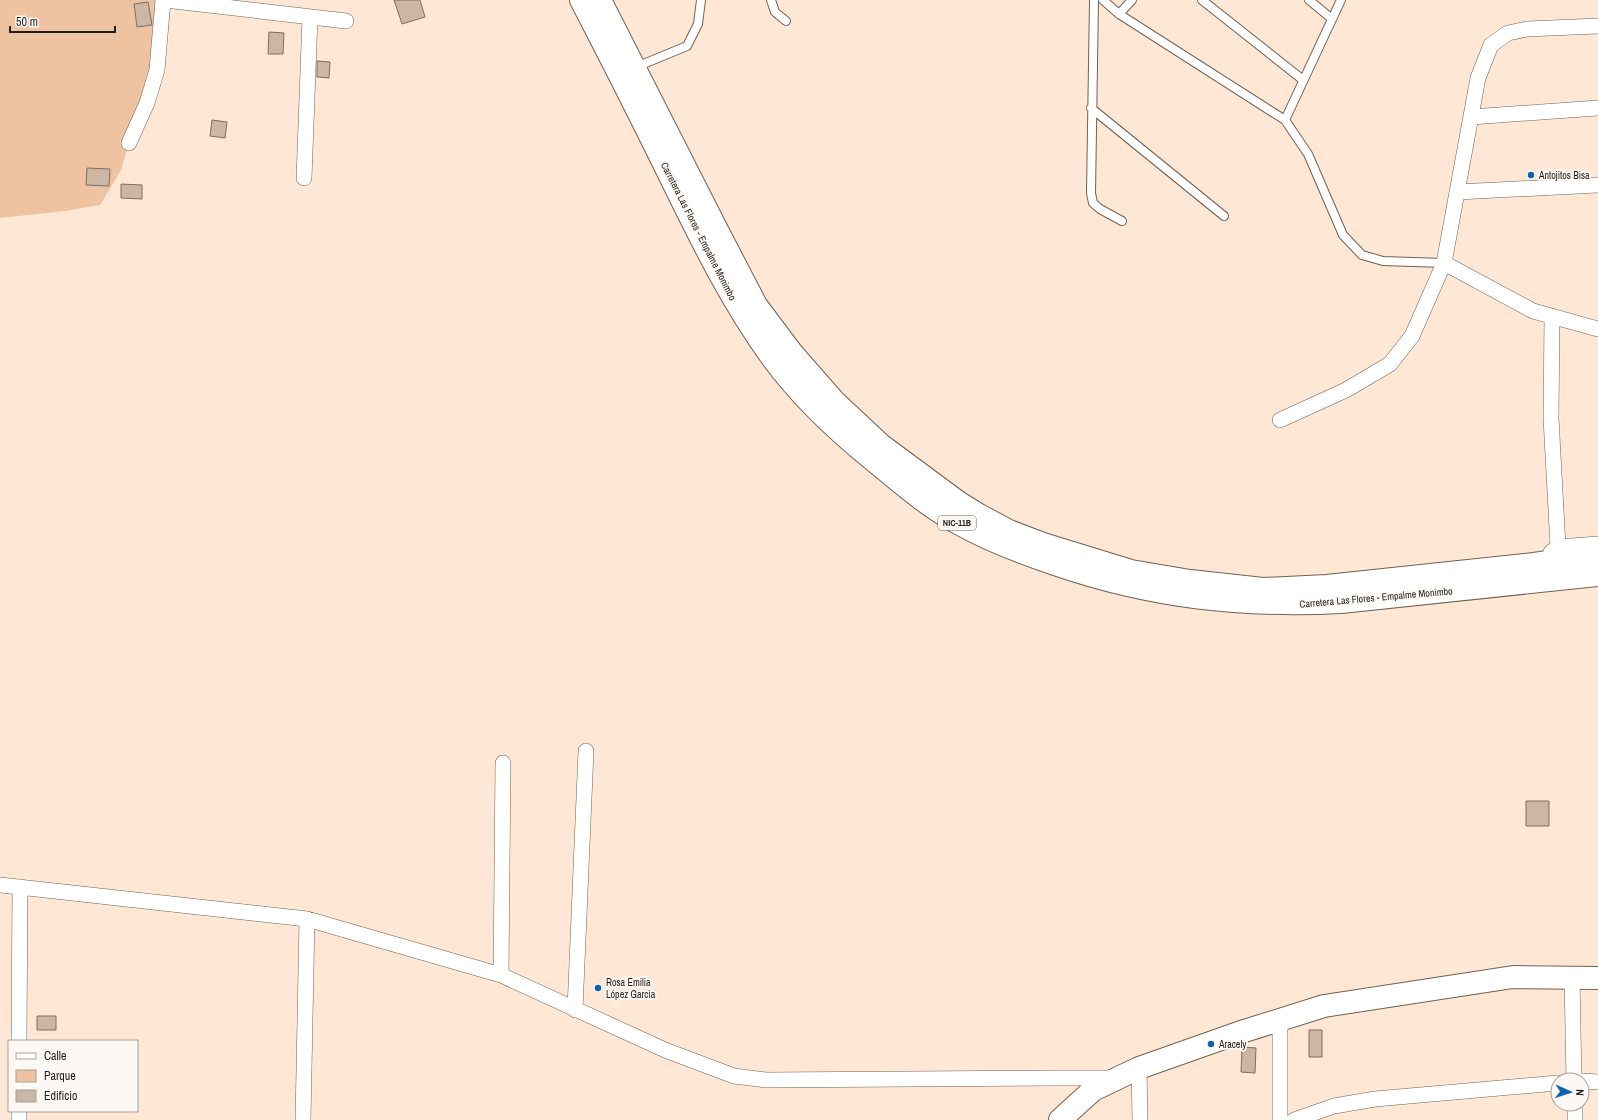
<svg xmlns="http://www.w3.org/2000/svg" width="1598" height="1120" font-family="'Archivo Narrow',sans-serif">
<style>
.green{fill:#eec3a2}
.building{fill:#ccb7a6;stroke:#816d5e}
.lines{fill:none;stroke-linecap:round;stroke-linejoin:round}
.lane-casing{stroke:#736051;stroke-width:10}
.street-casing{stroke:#736051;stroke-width:16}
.secondary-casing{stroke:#736051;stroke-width:24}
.highway-casing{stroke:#736051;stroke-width:24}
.lane{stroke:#fff;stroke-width:8}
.street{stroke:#fff;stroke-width:15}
.secondary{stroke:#fff;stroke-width:22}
.highway{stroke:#fff;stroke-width:22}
.poi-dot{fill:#1062b0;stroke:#fcf8f4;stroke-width:1.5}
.labels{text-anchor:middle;stroke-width:3.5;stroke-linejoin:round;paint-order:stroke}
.shield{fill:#fcf8f4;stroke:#665f59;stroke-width:1}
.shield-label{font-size:9px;font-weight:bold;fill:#251d17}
.poi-label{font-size:10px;fill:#251d17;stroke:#fcf8f4;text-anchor:start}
.street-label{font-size:10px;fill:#251d17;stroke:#fcf8f4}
</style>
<rect width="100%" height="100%" fill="#fee7d5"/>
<path class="green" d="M0 0H163L157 70 129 143 121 170 100 205 65 211 0 218Z"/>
<path class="building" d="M394 0H420L425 17 402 24Z
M148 2 152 25 137 27 134 4Z
M269 32 284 33 283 54H268Z
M317 61 330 62 329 78 317 77Z
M212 120 227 122 225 138 210 136Z
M87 168 110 169 109 186 86 185Z
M121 184 142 185V199L121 198Z
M1526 801H1549V826H1526Z
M37 1016H56V1030H37Z
M1309 1030H1322V1057H1309Z
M1242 1047 1256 1048 1255 1073 1241 1072Z"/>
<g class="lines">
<defs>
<path id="lane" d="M771 0 775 12 786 21
M1094 0 1091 193 1093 203 1100 209 1122 221
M1103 0 1119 14 1285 120
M1202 0 1303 80
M1309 0 1332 19
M1341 0 1285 120 1308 154 1343 235 1362 255 1383 261 1444 263
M1119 14 1132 0
M636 67 687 46 698 24 701 0
M1091 108 1224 216"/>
<path id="street" d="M165 0 346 21
M1471 117 1598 108
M129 143 147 103 157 70 163 0
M304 178 310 17
M1457 192 1598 185
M1444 263 1533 311 1598 329
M1552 316 1551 418 1558 547
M1280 420 1346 390 1390 364 1412 336 1444 263 1478 78 1491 45 1508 33 1527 29 1598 26
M1551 552 1558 547 1598 544
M0 885 307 919 501 975 665 1050 734 1076 766 1080 1058 1078H1112
M501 975 503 763
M1572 977 1574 1080
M575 1010 586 751
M19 1041 20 887
M1139 1068 1140 1120
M1582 1081 1598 1082
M1575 1104V1120
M19 1120V1111
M303 1120 307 919
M1280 1120V1020
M1294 1120 1334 1106 1375 1099 1558 1083"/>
<path id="secondary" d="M1060 1120 1093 1090 1139 1068 1238 1033 1324 1006 1513 977 1598 978"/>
<path id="highway" d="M581 0C610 56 639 113 667 170 699 235 730 300 773 359 801 397 836 430 873 460 900 482 927 506 958 523 988 540 1022 553 1055 564 1151 597 1241 607 1341 602L1598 575
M600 0 717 230 756 305 792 353 834 401 881 445 958 502 979 515 1009 531 1043 544 1131 571 1190 581 1263 589 1327 586 1534 564 1598 555"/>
</defs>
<use href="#lane" class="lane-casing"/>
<use href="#street" class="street-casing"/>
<use href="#secondary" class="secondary-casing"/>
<use href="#highway" class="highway-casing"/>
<use href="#lane" class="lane"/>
<use href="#street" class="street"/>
<use href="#secondary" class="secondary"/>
<use href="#highway" class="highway"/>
</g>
<g class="poi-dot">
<circle cx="1531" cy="175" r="4"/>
<circle cx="598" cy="988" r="4"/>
<circle cx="1211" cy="1044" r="4"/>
</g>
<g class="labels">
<rect class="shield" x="938" y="516" width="38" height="14" rx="3"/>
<g class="shield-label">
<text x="957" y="526">NIC-11B</text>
</g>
<g class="poi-label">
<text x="1539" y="179">Antojitos Bisa</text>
<text x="606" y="986">Rosa Emilia<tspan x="606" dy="12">López Garcia</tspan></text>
<text x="1219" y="1048">Aracely</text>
</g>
<g class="street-label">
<text transform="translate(699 231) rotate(63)" y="4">Carretera Las Flores - Empalme Monimbo</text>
<text transform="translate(1376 597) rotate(-5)" y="4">Carretera Las Flores - Empalme Monimbo</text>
</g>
</g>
<rect x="8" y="1040" width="130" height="72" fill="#fcf8f4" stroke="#a6a09c"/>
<rect x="16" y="1053" width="20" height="6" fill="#ffffff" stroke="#a6a09c"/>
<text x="44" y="1060" font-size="12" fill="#251d17">Calle</text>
<rect x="16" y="1070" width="20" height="12" fill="#eec3a2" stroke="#a6a09c"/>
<text x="44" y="1080" font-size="12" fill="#251d17">Parque</text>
<rect x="16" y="1090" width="20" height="12" fill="#ccb7a6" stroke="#a6a09c"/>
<text x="44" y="1100" font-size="12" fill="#251d17">Edificio</text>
<g transform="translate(1570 1092) rotate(93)"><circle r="19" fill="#fcf8f4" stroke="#a6a09c"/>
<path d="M0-3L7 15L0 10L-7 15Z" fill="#1062b0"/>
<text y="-6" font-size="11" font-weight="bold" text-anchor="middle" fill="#251d17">N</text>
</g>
<path d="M10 26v6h105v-6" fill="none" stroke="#251d17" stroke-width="2"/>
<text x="16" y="26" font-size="12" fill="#251d17" stroke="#fcf8f4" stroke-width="3" paint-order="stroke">50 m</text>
</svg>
